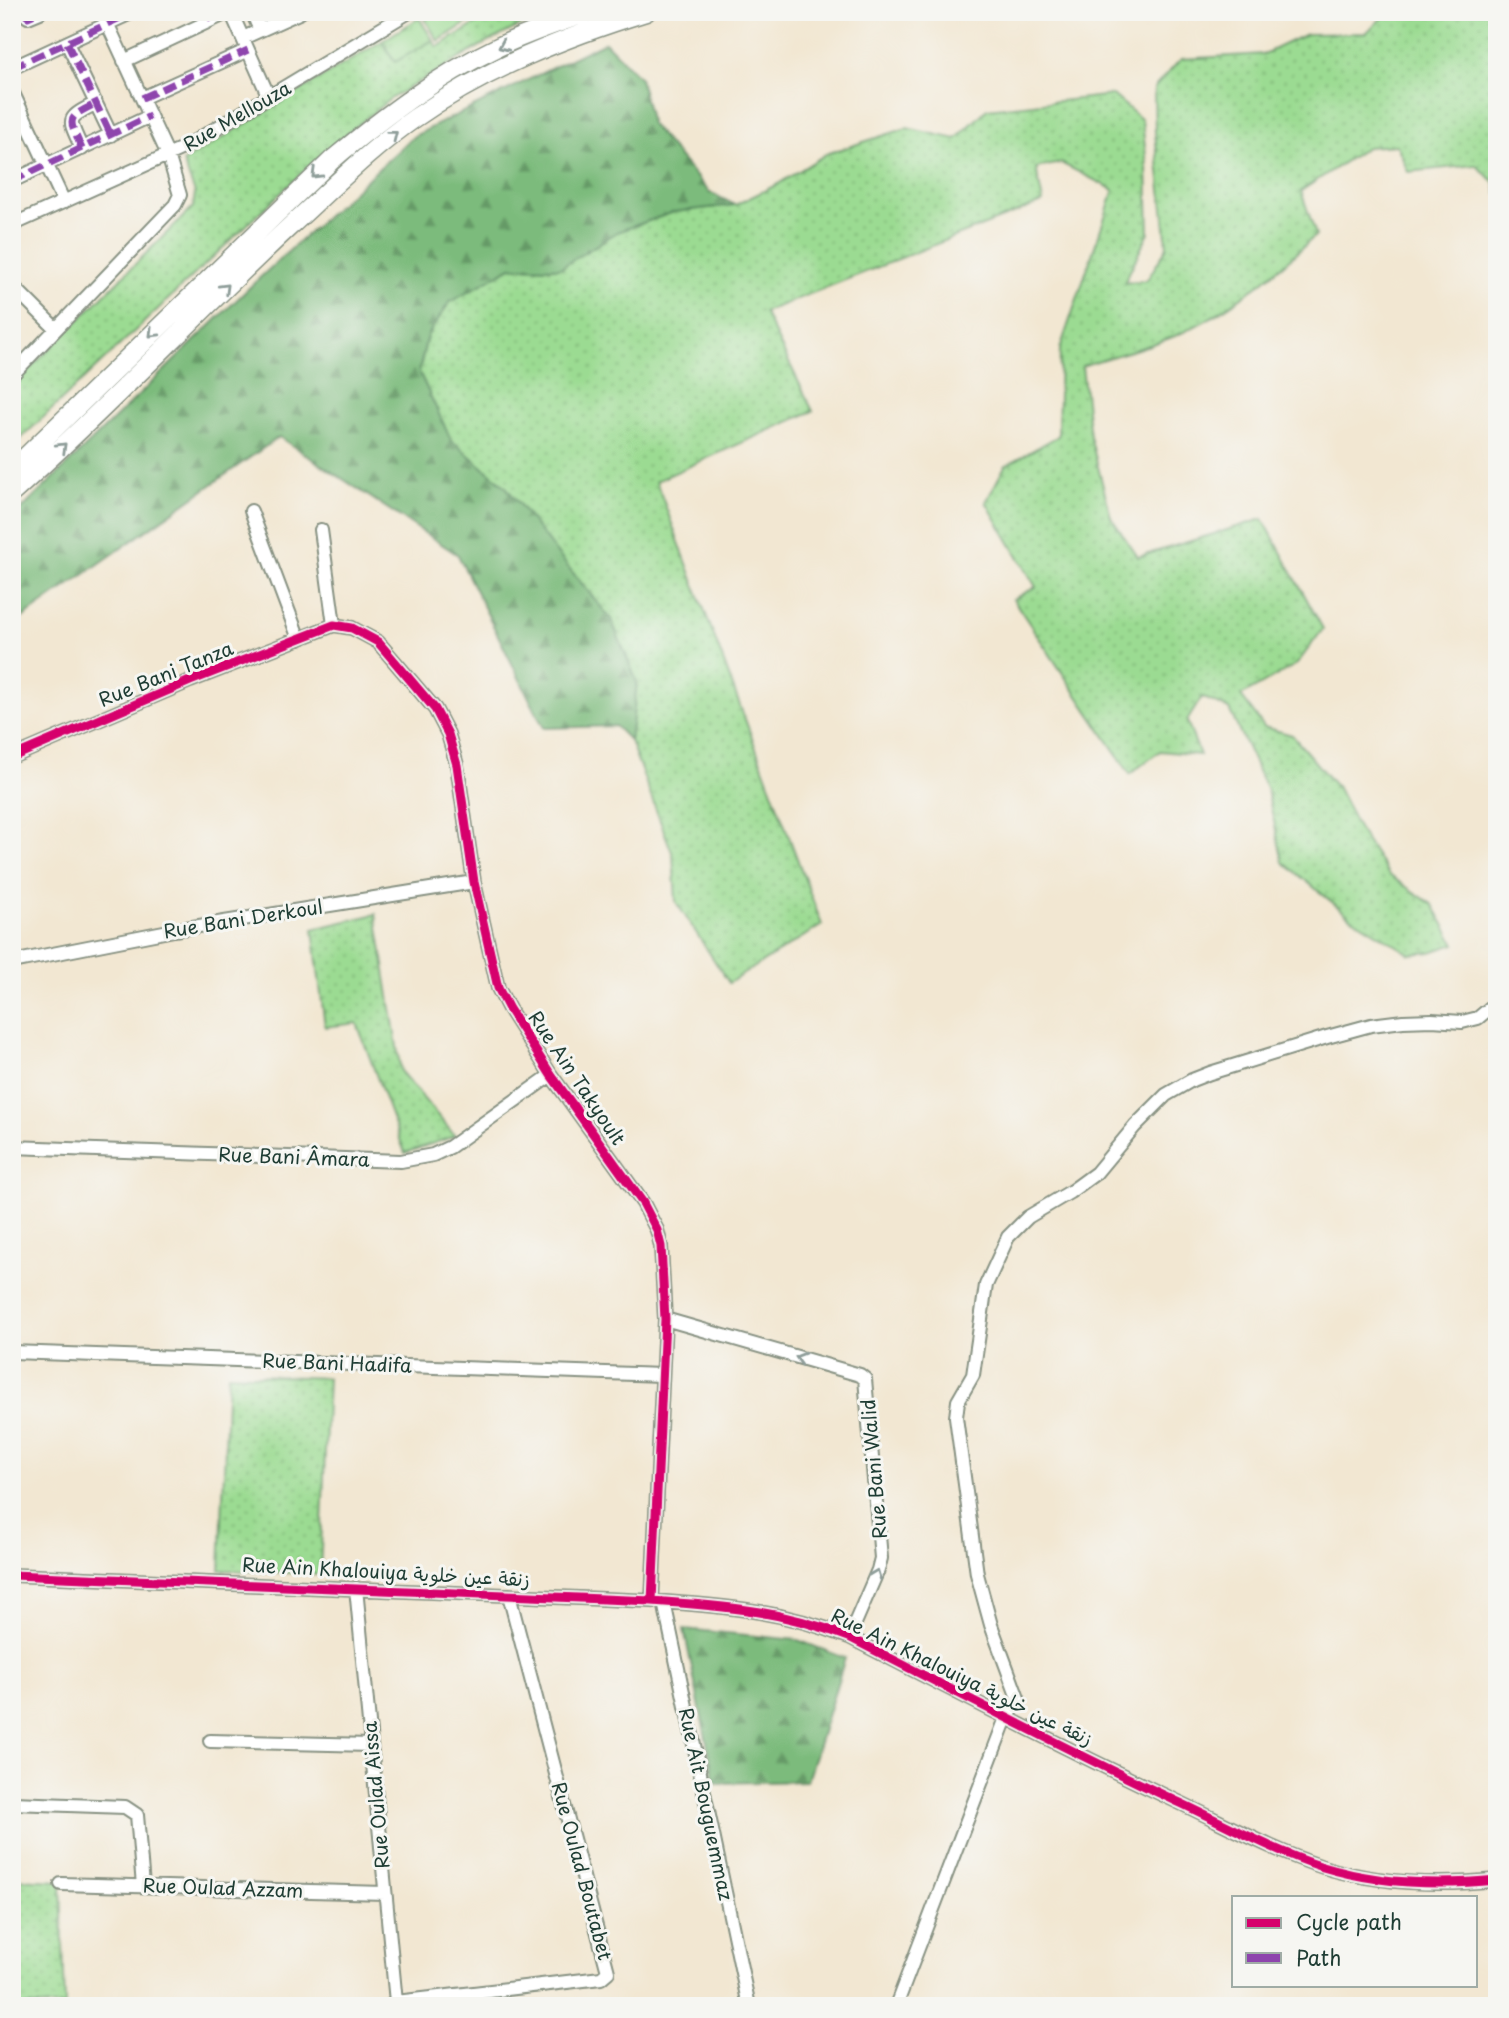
<svg xmlns="http://www.w3.org/2000/svg" width="1509" height="2018" font-family="'Playpen Sans','Playpen Sans Arabic',sans-serif">
<style>
.grass{fill:url(#grass-dots);stroke:#5d8c63;stroke-width:2}
.forest{fill:url(#forest-firs);stroke:#4e7c58;stroke-width:2}
.park{fill:url(#park-tufts);stroke:#5d8c63;stroke-width:2}
.pitch{fill:#9bdb92;stroke:#5d8c63;stroke-width:2}
.lines{fill:none;stroke-linecap:round;stroke-linejoin:round}
.minor-casing{stroke:#889283;stroke-width:16}
.highway-casing{stroke:#889283;stroke-width:21}
.minor{stroke:#fff;stroke-width:12}
.highway{stroke:#fff;stroke-width:18}
.quiet{stroke:#8e44ad;stroke-width:7;stroke-dasharray:14 7;stroke-linecap:butt}
.cycleway-casing{stroke:#f6f6f2;stroke-width:13}
.cycleway{stroke:#d6006c;stroke-width:9}
.oneway{stroke:#8f9e9a}
.labels{text-anchor:middle;stroke-width:6;stroke-linejoin:round;paint-order:stroke}
.street-label{font-size:19px;fill:#1f3d34;stroke:#f6f6f2}
</style>
<defs>
<pattern id="grass-dots" width="8" height="8" patternUnits="userSpaceOnUse" patternTransform="scale(1.75)"><rect width="8" height="8" fill="#9bdb92"/><path d="M2 2h.1M6 6h.1" fill="none" stroke="#85bd7e" stroke-width="1.8" stroke-linecap="round"/></pattern>
<pattern id="forest-firs" width="22" height="20" patternUnits="userSpaceOnUse" patternTransform="scale(1.75)"><rect width="22" height="20" fill="#7cbb7c"/><path d="M5 1l3.5 6h-7zM16 11l3.5 6h-7z" fill="#659966"/></pattern>
<pattern id="park-tufts" width="24" height="20" patternUnits="userSpaceOnUse" patternTransform="scale(1.75)"><rect width="24" height="20" fill="#9bdb92"/><path d="M3 7l-1-3M5 7V3M7 7l1-3M15 17l-1-3M17 17v-4M19 17l1-3" fill="none" stroke="#85bd7e"/></pattern>
</defs>
<rect width="100%" height="100%" fill="#f6f6f2"/>
<filter id="ink" filterUnits="userSpaceOnUse"><feTurbulence type="fractalNoise" baseFrequency=".0143" numOctaves="2"/><feDisplacementMap in="SourceGraphic" scale="14" xChannelSelector="R" yChannelSelector="G"/><feConvolveMatrix kernelMatrix="1 2 1 2 8 2 1 2 1" color-interpolation-filters="sRGB"/></filter>
<filter id="wash" filterUnits="userSpaceOnUse"><feTurbulence type="fractalNoise" baseFrequency=".00686" numOctaves="4" result="noise"/><feDisplacementMap in="SourceGraphic" scale="28" xChannelSelector="R" yChannelSelector="G"/><feGaussianBlur stdDeviation="1.57" result="paint"/><feColorMatrix in="noise" values="0 0 0 0 0 0 0 0 0 0 0 0 0 0 0 0 0 1.4 0 .05"/><feComposite in="paint" operator="in"/></filter>
<g filter="url(#wash)">
<rect width="100%" height="100%" fill="#f2e7d2"/>
<path class="grass" d="M496 12H547L486 43 390 99 322 154 12 447V386L193 207 195 193 183 162 382 41 395 62 433 40 437 47Z
M1388 12H1497V194L1495 183 1476 165 1408 172 1397 145 1367 147 1301 191 1316 235C1275 274 1227 313 1175 336 1145 348 1112 356 1082 366L1090 436 1111 517 1138 557 1263 519 1323 629 1297 664 1241 696 1264 727 1292 735 1339 790 1358 828 1389 875 1433 905 1455 944 1431 952 1410 954 1349 916 1283 862 1267 790 1229 709 1202 697 1187 721 1200 755 1160 751 1130 774 1013 599 1036 587 986 502 1005 466 1058 436 1060 349 1114 190 1061 163 1036 168 1043 202 764 312 813 411 656 481 822 925 729 983 676 902 673 855 630 741 637 682 555 551 506 487 451 440 419 372 427 336 449 303 511 267 560 268 617 232 674 212 735 205 778 184 826 154 907 128 956 139 987 109 1113 95 1142 120 1147 166 1149 232 1124 283 1147 280 1167 247 1155 133 1154 88 1181 59 1264 54 1306 34 1366 33Z
M376 914 401 1072 455 1136 405 1153 357 1023 325 1027 313 929Z
M228 1374 328 1378 320 1574 220 1570Z
M12 1879 61 1881 65 2006H12Z"/>
<path class="forest" d="M605 42 640 78 651 124 709 192 735 205 674 212 617 232 560 268 511 267 449 303 427 336 419 372 451 440 506 487 555 551 611 619 637 682 630 741 615 726 544 728 458 555 279 437 12 625V519L35 496 253 284 414 136Z
M684 1629 798 1640 845 1658 807 1781 715 1783Z"/>
<path class="park" d="M419 18 433 40 395 62 382 41Z"/>
<path class="pitch" d="M435 12H467L472 20 438 41 425 19Z"/>
</g>
<g filter="url(#ink)">
<g class="lines">
<defs>
<path id="minor" d="M22 12 28 17 40 12
M231 12 269 97
M252 12 260 30
M243 38 301 12
M67 43 111 135
M124 61 229 12
M12 68 133 12
M12 91 64 202
M142 98 248 50
M82 149C69 119 64 119 95 104
M12 181 150 116
M12 225 185 147 409 12
M12 285 56 329
M12 375 175 205 180 195 168 155 102 12
M251 511 299 639
M321 530 334 625
M12 757 190 681 334 625 352 628 378 642 435 709 448 734 457 765 474 882 498 988 509 1009 551 1075 643 1203 657 1230 661 1246 665 1319 652 1601
M12 962 174 930 474 882
M12 1147 401 1161 433 1155 450 1147 551 1075
M665 1319 860 1375 865 1379 881 1558 878 1570 849 1637
M12 1352 662 1375
M12 1575 652 1601C724 1606 781 1610 849 1637 956 1692 1063 1748 1172 1799 1222 1822 1271 1850 1323 1867 1379 1884 1439 1886 1497 1880
M356 1588 396 2002
M664 1602 749 2006
M210 1741 371 1745
M12 1803 125 1807 137 1815 143 1886
M61 1884 385 1893
M390 2006 396 2002 601 1978 608 1972 509 1595
M896 2006 1006 1718 1019 1701 991 1625 977 1574 956 1417 958 1401 973 1375 986 1285 1008 1237 1028 1217 1070 1192 1096 1173 1135 1126 1166 1095 1192 1080 1210 1073 1327 1037 1371 1025 1403 1021 1432 1020 1462 1022 1478 1018 1497 1002"/>
<path id="highway" d="M12 470 332 160C383 117 437 76 498 47 527 33 558 23 589 12
M12 493C107 408 194 316 287 229 329 191 369 150 415 118 485 69 565 37 646 12"/>
</defs>
<use href="#minor" class="minor-casing"/>
<use href="#highway" class="highway-casing"/>
<use href="#minor" class="minor"/>
<use href="#highway" class="highway"/>
<path class="quiet" d="M22 12 28 17 40 12
M208 12 212 20
M294 12 295 15
M67 43 111 135
M12 68 133 12
M142 98 248 50
M82 149C69 119 64 119 95 104
M12 181 150 116"/>
<defs>
<path id="cycleway" d="M12 757 190 681 334 625 352 628 378 642 435 709 448 734 457 765 474 882 498 988 509 1009 551 1075 643 1203 657 1230 661 1246 665 1319 652 1601
M12 1575 652 1601C724 1606 781 1610 849 1637 956 1692 1063 1748 1172 1799 1222 1822 1271 1850 1323 1867 1379 1884 1439 1886 1497 1880"/>
</defs>
<use href="#cycleway" class="cycleway-casing"/>
<use href="#cycleway" class="cycleway"/>
</g>
<defs><path id="oneway-chevron" d="M-2-3.5L2.5 0L-2 3.5" fill="none" stroke-width="1.6" stroke-linecap="round" stroke-linejoin="round" transform="scale(1.75)"/></defs>
<g class="oneway">
<use href="#oneway-chevron" transform="translate(503 46) rotate(156)"/>
<use href="#oneway-chevron" transform="translate(393 135) rotate(-38)"/>
<use href="#oneway-chevron" transform="translate(316 174) rotate(136)"/>
<use href="#oneway-chevron" transform="translate(225 288) rotate(-44)"/>
<use href="#oneway-chevron" transform="translate(153 333) rotate(135)"/>
<use href="#oneway-chevron" transform="translate(62 447) rotate(-44)"/>
<use href="#oneway-chevron" transform="translate(800 1358) rotate(-164)"/>
<use href="#oneway-chevron" transform="translate(876 1574) rotate(-69)"/>
</g>
</g>
<g class="labels">
<g class="street-label">
<text transform="translate(237 116) rotate(-30)" y="7">Rue Mellouza</text>
<text transform="translate(166 674) rotate(-22)" y="7">Rue Bani Tanza</text>
<text transform="translate(243 919) rotate(-9)" y="7">Rue Bani Derkoul</text>
<text transform="translate(577 1078) rotate(56)" y="7">Rue Ain Takyoult</text>
<text transform="translate(294 1157) rotate(2)" y="7">Rue Bani Âmara</text>
<text transform="translate(337 1363) rotate(2)" y="7">Rue Bani Hadifa</text>
<text transform="translate(874 1469) rotate(-95)" y="7">Rue Bani Walid</text>
<text transform="translate(386 1572) rotate(3)" y="7">Rue Ain Khalouiya زنقة عين خلوية</text>
<text transform="translate(962 1677) rotate(26)" y="7">Rue Ain Khalouiya زنقة عين خلوية</text>
<text transform="translate(376 1795) rotate(-95)" y="7">Rue Oulad Aissa</text>
<text transform="translate(706 1804) rotate(78)" y="7">Rue Ait Bouguemmaz</text>
<text transform="translate(582 1871) rotate(75)" y="7">Rue Oulad Boutabet</text>
<text transform="translate(223 1888) rotate(2)" y="7">Rue Oulad Azzam</text>
</g>
</g>
<rect width="1509" height="2018" fill="none" stroke="#f6f6f2" stroke-width="42"/>
<rect x="1232" y="1896" width="245" height="91" fill="#f6f6f2" stroke="#a0aca6" stroke-width="2"/>
<rect x="1246" y="1918" width="35" height="10" fill="#d6006c" stroke="#a0aca6" stroke-width="2"/>
<text x="1296" y="1930" font-size="21" fill="#1f3d34">Cycle path</text>
<rect x="1246" y="1953" width="35" height="10" fill="#8e44ad" stroke="#a0aca6" stroke-width="2"/>
<text x="1296" y="1966" font-size="21" fill="#1f3d34">Path</text>
</svg>
